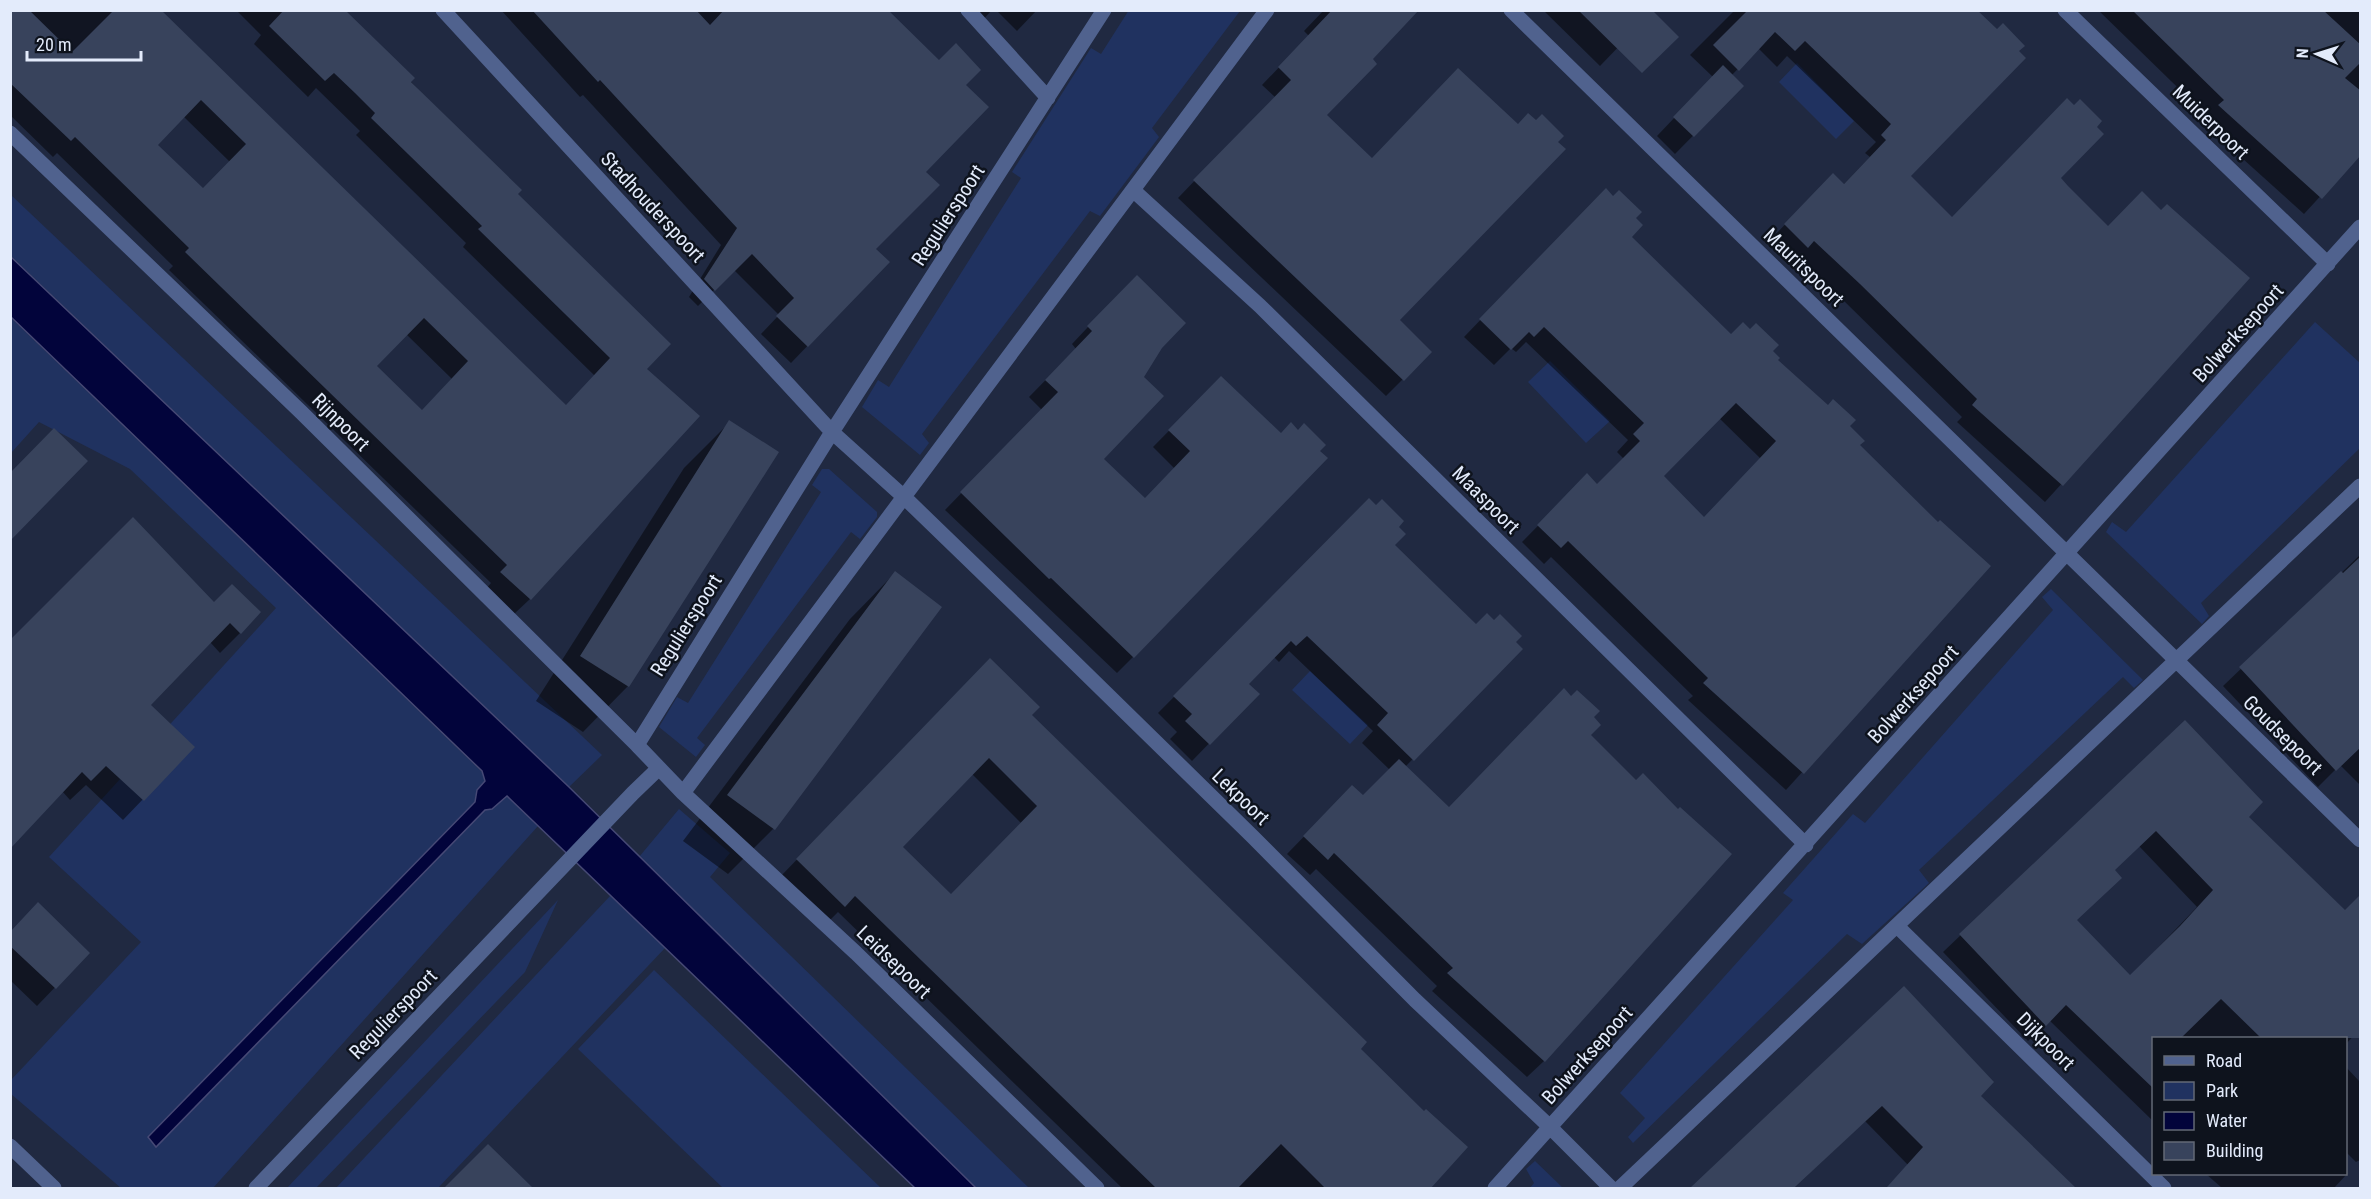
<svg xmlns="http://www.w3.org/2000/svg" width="2371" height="1199" font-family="'Roboto Condensed',sans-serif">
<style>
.green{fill:#203260}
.water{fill:#02043b;stroke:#464975;stroke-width:1.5}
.shadow{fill:#0007;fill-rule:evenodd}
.building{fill:#38435c;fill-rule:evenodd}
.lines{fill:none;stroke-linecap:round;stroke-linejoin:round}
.minor{stroke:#50628e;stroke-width:15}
.labels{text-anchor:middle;stroke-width:5;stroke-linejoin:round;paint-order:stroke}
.street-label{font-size:20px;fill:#e3ebfb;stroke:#0e131d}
</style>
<rect width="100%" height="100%" fill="#202941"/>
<path class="green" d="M1129 10 1240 11 1152 128 1159 137 1100 216 1090 211 922 434 929 443 920 455 862 407 878 380 889 387 1021 178 1012 172 1091 48 1101 54Z
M1797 63 1854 121 1836 139 1779 82Z
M10 195H11L602 755 569 787 11 256Z
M10 317 538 826 213 1188H121L11 1094V1080L141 942 49 857 276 608 130 469 39 422 11 453Z
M2315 322 2360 363V448L2201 603 2209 616 2202 624 2106 532 2112 522 2126 532Z
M1550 361 1610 421 1586 443 1528 382Z
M822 469H829L877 512V517L860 539 851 532 697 738 705 745 696 757 659 727 677 697 688 703 821 492 812 485Z
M2051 589 2143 680 2134 688 2123 677 1919 870 1929 883 1862 944 1847 934 1633 1143 1628 1137 1645 1118 1620 1093 1793 900 1783 893 1853 814 1865 823 2053 610 2042 597Z
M1310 671 1368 725 1350 744 1292 690Z
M679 809 730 853 710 877 1029 1188H976L639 857Z
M611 895 665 948 438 1188H336Z
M558 900 525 972 316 1188H287Z
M654 970 881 1188H723L578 1049Z
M1535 1161 1563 1188H1530L1534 1183 1526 1169Z"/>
<path class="water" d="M10 256 569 787 976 1188H915L507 796 492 809 485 810 156 1147 148 1137 475 802 477 790 485 781 482 771 11 317Z"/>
<path class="shadow" d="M10 10H159L566 407 595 376 463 247 466 243 356 135 360 131 316 88 308 97 254 44 261 35 236 10H344L516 194 645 369 530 599 513 615 485 590 491 583 169 270 173 266 57 153 53 157 10 115ZM183 116 230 162 203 190 156 145ZM406 334 452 379 422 411 375 366Z
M501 10H872L964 85 924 172 874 249 888 262 791 363 761 334 779 315 734 270 698 306 689 297 721 245 583 95 580 97Z
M967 10H992L979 24Z
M996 10H1037L1017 31Z
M1324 10H1417L1371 59 1325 115 1372 160 1518 126 1398 320 1430 352 1386 396 1178 198 1275 97 1262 85 1309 36 1304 31Z
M1543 10H1654L1600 66Z
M1735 10H1954L1909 176 1952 219 2059 178 2108 227 2161 212 2248 279 2045 502 1957 422 1962 417 1843 300 1797 257 1791 263 1768 242 1833 175 1843 185 1870 157 1865 153 1876 142 1787 56 1777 67 1758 48 1731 76 1742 86 1675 154 1657 136 1713 77 1690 55Z
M2098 10H2360V153L2304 214 2203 123 2208 117Z
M1589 207 1634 218 1629 237 1731 336 1770 351 1776 360 1848 426 1858 445 1938 524 1989 566 1786 790 1688 700 1693 696 1551 557 1544 564 1522 542 1587 476 1597 486 1624 459 1617 452 1628 440 1526 342 1516 352 1511 348 1494 365 1464 337ZM1719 418 1761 459 1704 518 1662 476Z
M1120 293 1160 347 1142 377 1102 459 1145 500 1175 469 1153 447 1221 378 1281 434 1133 657 1117 673 945 510 1042 410 1029 397 1076 349 1072 344Z
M730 422 628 686 583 732 536 701 684 468Z
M1369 500 1397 527 1393 545 1476 626 1514 642 1521 649 1405 767 1449 808 1592 717 1544 1061 1527 1077 1432 991 1437 986 1316 869 1310 875 1287 854 1352 787 1363 797 1390 770 1362 743 1373 731 1289 651 1279 662 1274 657 1247 684 1257 694 1192 761 1170 739 1177 732 1158 713Z
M133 520 240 633 220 653 210 642 149 705 193 747 123 820 86 785 70 800 62 791Z
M2360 555V785L2340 765 2318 787 2223 686Z
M895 573 940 608 773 829 728 874 683 841 850 619Z
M973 677 1030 715 1359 1049 1424 1113 1466 1147 1429 1188H1122L838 912 828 922 780 877ZM972 774 1021 823 951 896 901 847Z
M2185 722 2247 817 2358 1031 2346 1044V1038H2154V1122L2049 1020 2028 1041 1943 952ZM2139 846 2197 907 2130 977 2075 921 2113 871Z
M10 933 88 953 37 1006 10 980Z
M1904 988 1979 1096 2074 1188H1886L1908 1165 1865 1121 1794 1188H1693Z
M2346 1067 2360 1082V1160L2356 1162 2346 1152Z
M488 1146 531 1188H446Z
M2346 1173 2347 1174 2334 1188H2222L2206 1174Z"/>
<path class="building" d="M10 10H29L72 52 114 10H161L566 405 610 358 478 229 482 226 371 118 375 113 355 93 334 73 325 81 269 26 284 10H345L415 78 411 82 522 190 518 194 671 344 647 369 700 416 531 600 500 572 507 565 185 252 189 248 75 137 71 141 10 83ZM201 100 246 144 203 188 158 145ZM424 318 468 361 422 410 377 366Z
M532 10H696L710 25 724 10H888L939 60 956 43 981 70 966 85 989 107 926 172 940 185 876 249 890 262 808 347 776 316 794 298 752 254 715 291 704 279 737 228 600 80 598 82Z
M1332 10H1419L1373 59 1377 64 1327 115 1372 158 1458 68 1518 124 1528 113 1536 120 1542 114 1564 136 1558 142 1566 149 1400 320 1432 352 1404 381 1193 180 1291 80 1278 67Z
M1578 10H1652L1679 37 1642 73Z
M1748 10H1977L1997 29 2003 23 2025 46 2019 51 2026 58 1911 176 1952 217 2067 98 2074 105 2080 99 2102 121 2097 127 2104 134 2061 178 2068 186 2108 226 2142 191 2161 210 2167 204 2250 278 2063 486 1972 405 1977 399 1860 284 1814 241 1808 248 1784 224 1833 173 1844 184 1886 140 1881 135 1891 124 1805 41 1795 51 1775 32 1739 71 1713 45Z
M2132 10H2323L2361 45V62L2345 78 2361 91V155L2322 199 2218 105 2224 100Z
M1723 65 1744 86 1694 137 1673 117Z
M1606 188 1613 196 1619 190 1642 212 1636 218 1643 225 1632 237 1731 334 1743 322 1750 329 1756 323 1779 345 1773 351 1780 358 1778 360 1828 405 1833 399 1856 420 1850 426 1865 441 1860 445 1938 522 1940 520 1991 566 1804 774 1703 683 1708 678 1568 541 1561 548 1537 525 1587 473 1597 484 1640 441 1633 434 1644 423 1544 327 1534 337 1529 332 1511 350 1479 319ZM1736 403 1776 441 1704 517 1664 476Z
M1137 275 1186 323 1162 348 1144 377 1164 396 1104 459 1145 498 1190 451 1168 430 1221 376 1281 433 1291 422 1298 430 1304 423 1326 445 1320 451 1328 458 1134 658 1051 578 1049 579 960 492 1058 392 1045 380 1092 331 1087 326Z
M729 420 779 452 629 687 580 656Z
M54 428 88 461 10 541V473Z
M1369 498 1376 505 1382 499 1404 521 1399 527 1406 534 1395 545 1439 588 1476 624 1487 613 1494 620 1500 614 1522 636 1516 642 1523 649 1414 761 1377 725 1388 713 1307 636 1296 646 1291 641 1249 684 1260 694 1210 745 1185 721 1192 714 1173 696Z
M133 517 214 602 232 584 261 612 241 634 230 623 151 705 195 747 144 801 106 766 91 781 82 772 10 849V640Z
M2361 556V747L2336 771 2239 667 2341 571 2343 573Z
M895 571 942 607 775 830 727 795Z
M990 658 1040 707 1032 715 1367 1042 1361 1049 1424 1111 1426 1109 1468 1147 1431 1188H1325L1281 1144 1238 1188H1156L855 896 845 907 796 859ZM989 758 1037 806 951 894 903 847Z
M1564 688 1571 696 1577 690 1600 711 1594 717 1601 725 1591 735 1636 780 1643 773 1678 809 1680 807 1732 854 1545 1062 1447 973 1453 968 1334 853 1328 860 1303 836 1352 785 1363 795 1399 759 1449 807Z
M2185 720 2263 802 2249 817 2280 847 2345 910 2361 894V1038H2261L2221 999 2181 1038H2154V1089L2066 1005 2046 1026 1959 934ZM2156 831 2213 890 2180 926 2130 975 2077 920 2122 878 2115 870Z
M38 902 90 953 56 989 10 946V932Z
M1904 986 1994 1082 1981 1096 2076 1188H1886L1923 1147 1882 1106 1794 1188H1690Z
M488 1144 533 1188H444Z"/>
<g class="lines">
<path class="minor" d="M443 10 832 432 904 497 1026 615 1253 837 1415 1000 1550 1127 1611 1188
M968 10 1048 98
M1511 10 2360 840
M2065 10 2328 264
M10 133 301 412 637 745 683 793 856 953 1097 1188
M1133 190 1260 306 1806 845
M637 745 832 432 1104 10
M683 793 1267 10
M1897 926 2164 1188
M10 1146 54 1188
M256 1188 633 793 659 768
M1495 1188 2360 227
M1620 1188 2360 486"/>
</g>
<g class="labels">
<g class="street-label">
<text transform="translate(2211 122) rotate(44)" y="7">Muiderpoort</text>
<text transform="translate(653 207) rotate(47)" y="7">Stadhouderspoort</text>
<text transform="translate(948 215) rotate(-57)" y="7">Regulierspoort</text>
<text transform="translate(1804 267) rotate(44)" y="7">Mauritspoort</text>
<text transform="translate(2238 333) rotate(-48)" y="7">Bolwerksepoort</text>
<text transform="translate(341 422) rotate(45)" y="7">Rijnpoort</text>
<text transform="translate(1486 500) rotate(45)" y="7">Maaspoort</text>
<text transform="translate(686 625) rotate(-58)" y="7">Regulierspoort</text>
<text transform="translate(1913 694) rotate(-48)" y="7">Bolwerksepoort</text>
<text transform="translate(2283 735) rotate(45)" y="7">Goudsepoort</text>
<text transform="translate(1241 797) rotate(44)" y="7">Lekpoort</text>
<text transform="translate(894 962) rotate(44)" y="7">Leidsepoort</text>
<text transform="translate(393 1014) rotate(-46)" y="7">Regulierspoort</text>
<text transform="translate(2046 1041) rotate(45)" y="7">Dijkpoort</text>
<text transform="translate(1587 1055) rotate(-48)" y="7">Bolwerksepoort</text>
</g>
</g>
<rect width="2371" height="1199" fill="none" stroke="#e3ebfb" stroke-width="24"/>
<rect x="2152" y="1037" width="195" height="138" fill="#0e131d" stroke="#636976" stroke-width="1.5"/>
<rect x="2164" y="1056" width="30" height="9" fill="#50628e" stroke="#636976" stroke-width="1.5"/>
<text x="2206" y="1067" font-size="18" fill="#e3ebfb">Road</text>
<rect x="2164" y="1082" width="30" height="18" fill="#203260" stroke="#636976" stroke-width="1.5"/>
<text x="2206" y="1097" font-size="18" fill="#e3ebfb">Park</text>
<rect x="2164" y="1112" width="30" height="18" fill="#02043b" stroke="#636976" stroke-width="1.5"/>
<text x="2206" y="1127" font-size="18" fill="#e3ebfb">Water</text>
<rect x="2164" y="1142" width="30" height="18" fill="#38435c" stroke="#636976" stroke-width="1.5"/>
<text x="2206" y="1157" font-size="18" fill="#e3ebfb">Building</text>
<g transform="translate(2317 54) rotate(273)" stroke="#0e131d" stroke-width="4.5" paint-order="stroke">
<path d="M0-4.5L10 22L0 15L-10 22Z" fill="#e3ebfb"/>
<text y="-9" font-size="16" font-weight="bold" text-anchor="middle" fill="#e3ebfb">N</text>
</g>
<path d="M27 51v9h114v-9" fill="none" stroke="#e3ebfb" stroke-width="3"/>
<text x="36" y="51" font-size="18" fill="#e3ebfb" stroke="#0e131d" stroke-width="4.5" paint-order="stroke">20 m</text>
</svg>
